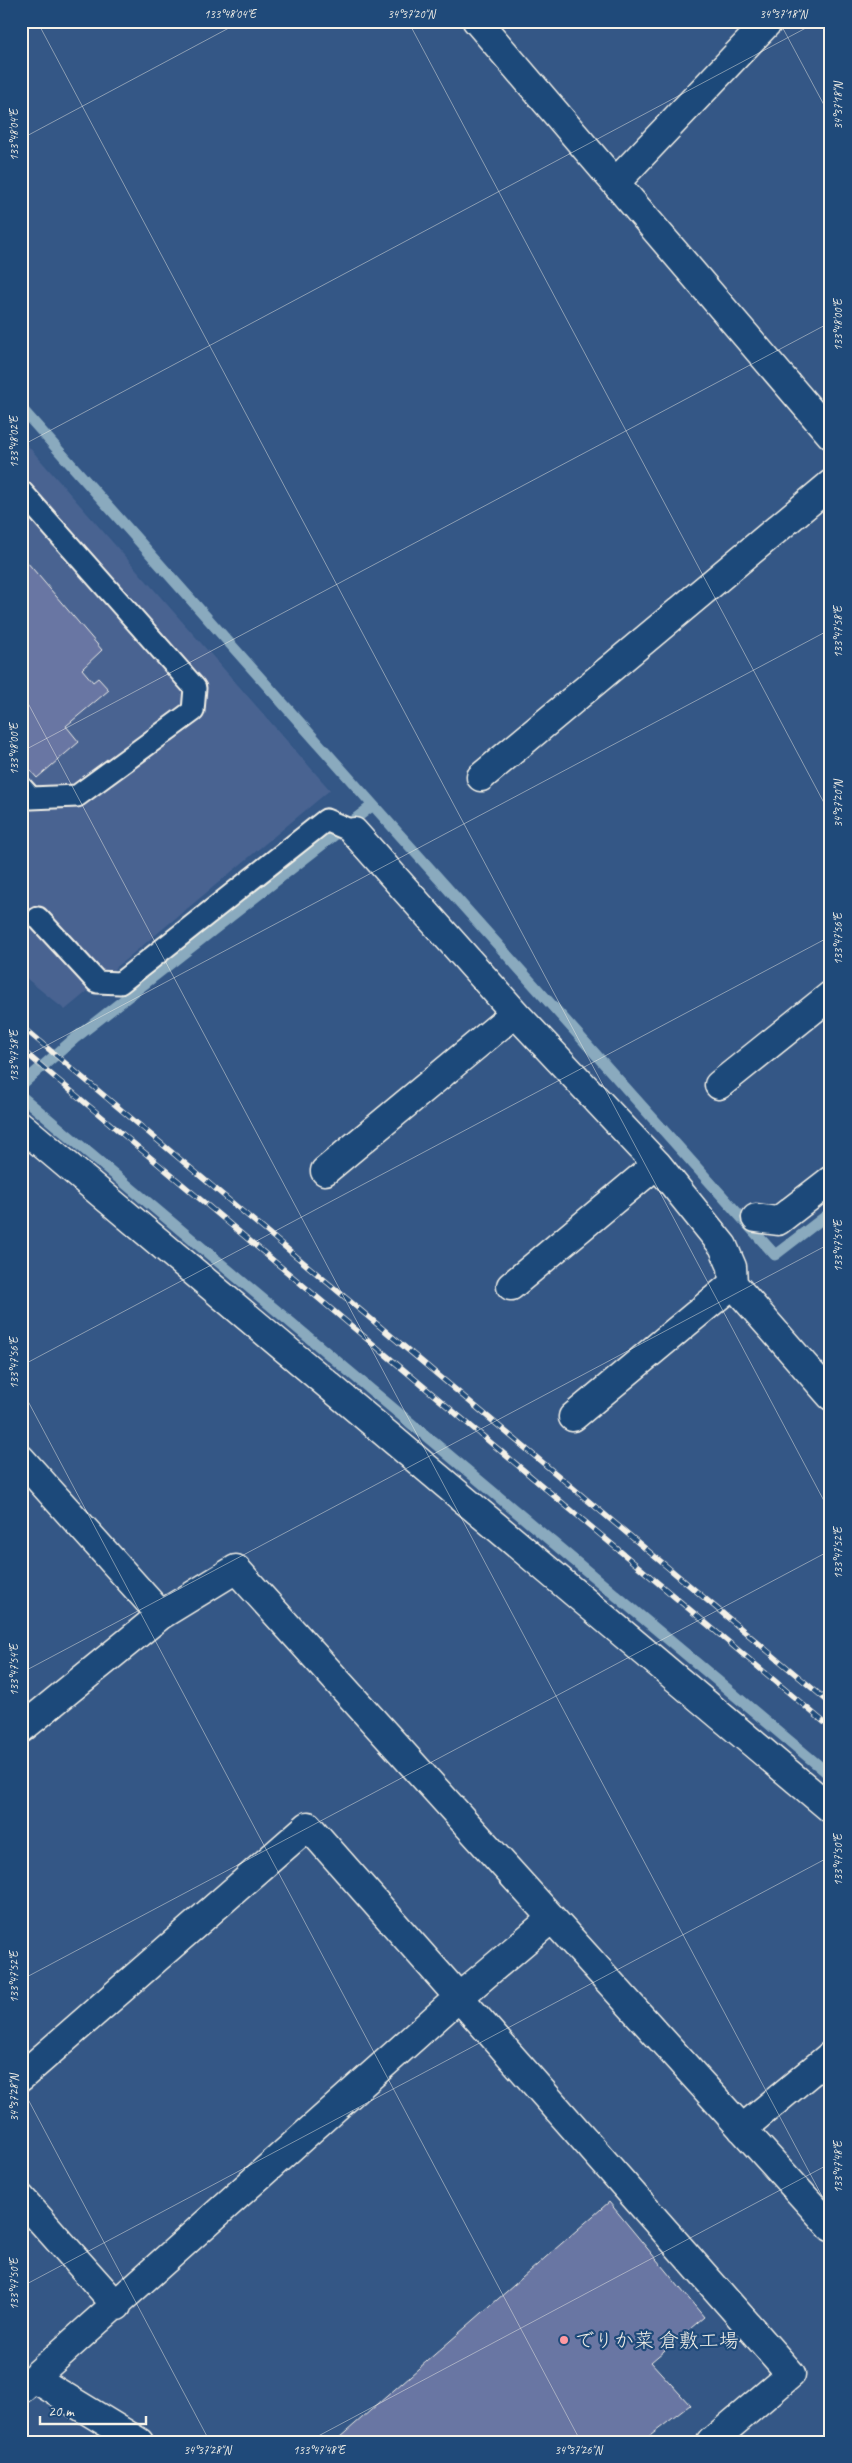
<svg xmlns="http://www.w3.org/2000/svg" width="852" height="2463" font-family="Caveat,'Klee One',sans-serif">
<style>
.built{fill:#486391}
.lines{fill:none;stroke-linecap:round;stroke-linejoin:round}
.stream{stroke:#8aaabe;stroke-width:11}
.building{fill:#6976a3;stroke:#f4f1e8}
.service-casing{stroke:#f4f1e8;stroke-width:25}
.minor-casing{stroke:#f4f1e8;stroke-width:31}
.service{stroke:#1f4a7a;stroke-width:21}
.minor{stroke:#1f4a7a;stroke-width:28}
.rail-casing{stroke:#f4f1e8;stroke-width:5.5}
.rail{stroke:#1f4a7a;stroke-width:4;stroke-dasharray:11;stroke-linecap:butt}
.ticks{fill:none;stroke:#f4f1e8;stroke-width:1;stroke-opacity:0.45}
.poi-dot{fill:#ff9aa2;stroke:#1f4a7a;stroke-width:2}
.labels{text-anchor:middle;stroke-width:4.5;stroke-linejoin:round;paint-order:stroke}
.poi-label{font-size:20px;fill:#f4f1e8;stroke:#1f4a7a;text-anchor:start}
.neatline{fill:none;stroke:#f4f1e8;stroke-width:2}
.ticks-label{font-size:12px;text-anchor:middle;fill:#f4f1e8}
</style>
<rect width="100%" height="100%" fill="#345786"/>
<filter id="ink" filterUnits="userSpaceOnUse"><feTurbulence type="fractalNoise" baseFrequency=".02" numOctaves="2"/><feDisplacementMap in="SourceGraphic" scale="10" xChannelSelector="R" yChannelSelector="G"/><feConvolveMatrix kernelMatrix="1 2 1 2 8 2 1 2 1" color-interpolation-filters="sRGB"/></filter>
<g filter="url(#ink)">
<path class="built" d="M21 438 330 790 65 1010 21 974Z"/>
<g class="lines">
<path class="stream" d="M21 408 373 805 74 1039 21 1085
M373 805 775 1255 831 1212
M21 1096 831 1776"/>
</g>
<path class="building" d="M21 555 102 650 82 669 93 682 98 678 109 690 66 726 79 742 37 778 21 760Z
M609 2202 704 2317 651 2362 690 2405 642 2442H342L339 2438Z"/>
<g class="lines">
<defs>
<path id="service" d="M21 491 195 688 193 711 77 796 31 798 21 787
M38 918 97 982 120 983 326 820 354 832"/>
<path id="minor" d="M477 21 831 435
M616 182 769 21
M481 777 831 484
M354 832 515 1013 657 1164 723 1246 732 1267 733 1284 573 1417
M719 1085 831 995
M21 1126 831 1809
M325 1171 515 1013
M756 1218 778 1221 831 1180
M733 1284 831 1396
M511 1286 657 1164
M21 1459 161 1615 21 1729
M161 1615 236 1569 831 2227
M21 2077 308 1826 791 2374 711 2442
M742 2129 831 2055
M21 2198 117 2306
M34 2378 139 2442
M21 2389 458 1998 551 1919"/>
</defs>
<use href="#service" class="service-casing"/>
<use href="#minor" class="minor-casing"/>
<use href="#service" class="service"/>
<use href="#minor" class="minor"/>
<defs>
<path id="rail" d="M21 1026 831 1704
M21 1049 831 1728"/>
</defs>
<use href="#rail" class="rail-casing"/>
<use href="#rail" class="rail"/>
</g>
</g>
<path class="ticks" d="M37 21 831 1514M408 21 831 816M779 21 831 118M21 139 242 21M21 446 819 21M21 690 831 2213M21 752 831 322M21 1059 831 629M21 1366 831 936M21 1388 581 2442M21 1673 831 1243M21 1980 831 1550M21 2086 210 2442M21 2287 831 1856M307 2442 831 2163"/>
<circle class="poi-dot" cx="564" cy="2340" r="5"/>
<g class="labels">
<g class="poi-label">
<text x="574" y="2347">でりか菜 倉敷工場</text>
</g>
</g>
<rect width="852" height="2463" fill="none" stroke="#1f4a7a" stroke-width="55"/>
<path d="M40 2416v8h106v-8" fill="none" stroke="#f4f1e8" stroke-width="2.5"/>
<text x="48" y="2416" font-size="15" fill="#f4f1e8" stroke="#1f4a7a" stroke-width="4" paint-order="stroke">20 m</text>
<rect x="28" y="28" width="796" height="2408" class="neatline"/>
<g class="ticks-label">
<text x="230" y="18">133°48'04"E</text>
<text x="411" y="18">34°37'20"N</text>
<text x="783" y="18">34°37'18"N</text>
<text transform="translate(838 106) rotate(-90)" y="4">34°37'18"N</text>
<text transform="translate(14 135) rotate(-90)" y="4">133°48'04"E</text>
<text transform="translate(838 325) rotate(-90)" y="4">133°48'00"E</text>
<text transform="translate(14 442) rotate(-90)" y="4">133°48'02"E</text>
<text transform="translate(838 632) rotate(-90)" y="4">133°47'58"E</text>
<text transform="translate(14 749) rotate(-90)" y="4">133°48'00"E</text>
<text transform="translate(838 804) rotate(-90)" y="4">34°37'20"N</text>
<text transform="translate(838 939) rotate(-90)" y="4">133°47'56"E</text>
<text transform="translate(14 1056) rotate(-90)" y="4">133°47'58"E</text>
<text transform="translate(838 1246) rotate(-90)" y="4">133°47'54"E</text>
<text transform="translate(14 1363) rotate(-90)" y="4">133°47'56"E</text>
<text transform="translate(838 1553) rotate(-90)" y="4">133°47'52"E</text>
<text transform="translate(14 1670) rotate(-90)" y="4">133°47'54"E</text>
<text transform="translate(838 1860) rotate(-90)" y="4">133°47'50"E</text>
<text transform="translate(14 1977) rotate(-90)" y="4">133°47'52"E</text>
<text transform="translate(14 2098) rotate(-90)" y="4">34°37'28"N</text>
<text transform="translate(838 2167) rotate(-90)" y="4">133°47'48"E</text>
<text transform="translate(14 2284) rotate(-90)" y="4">133°47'50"E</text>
<text x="207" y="2454">34°37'28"N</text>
<text x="319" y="2454">133°47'48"E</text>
<text x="578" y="2454">34°37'26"N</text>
</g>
</svg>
